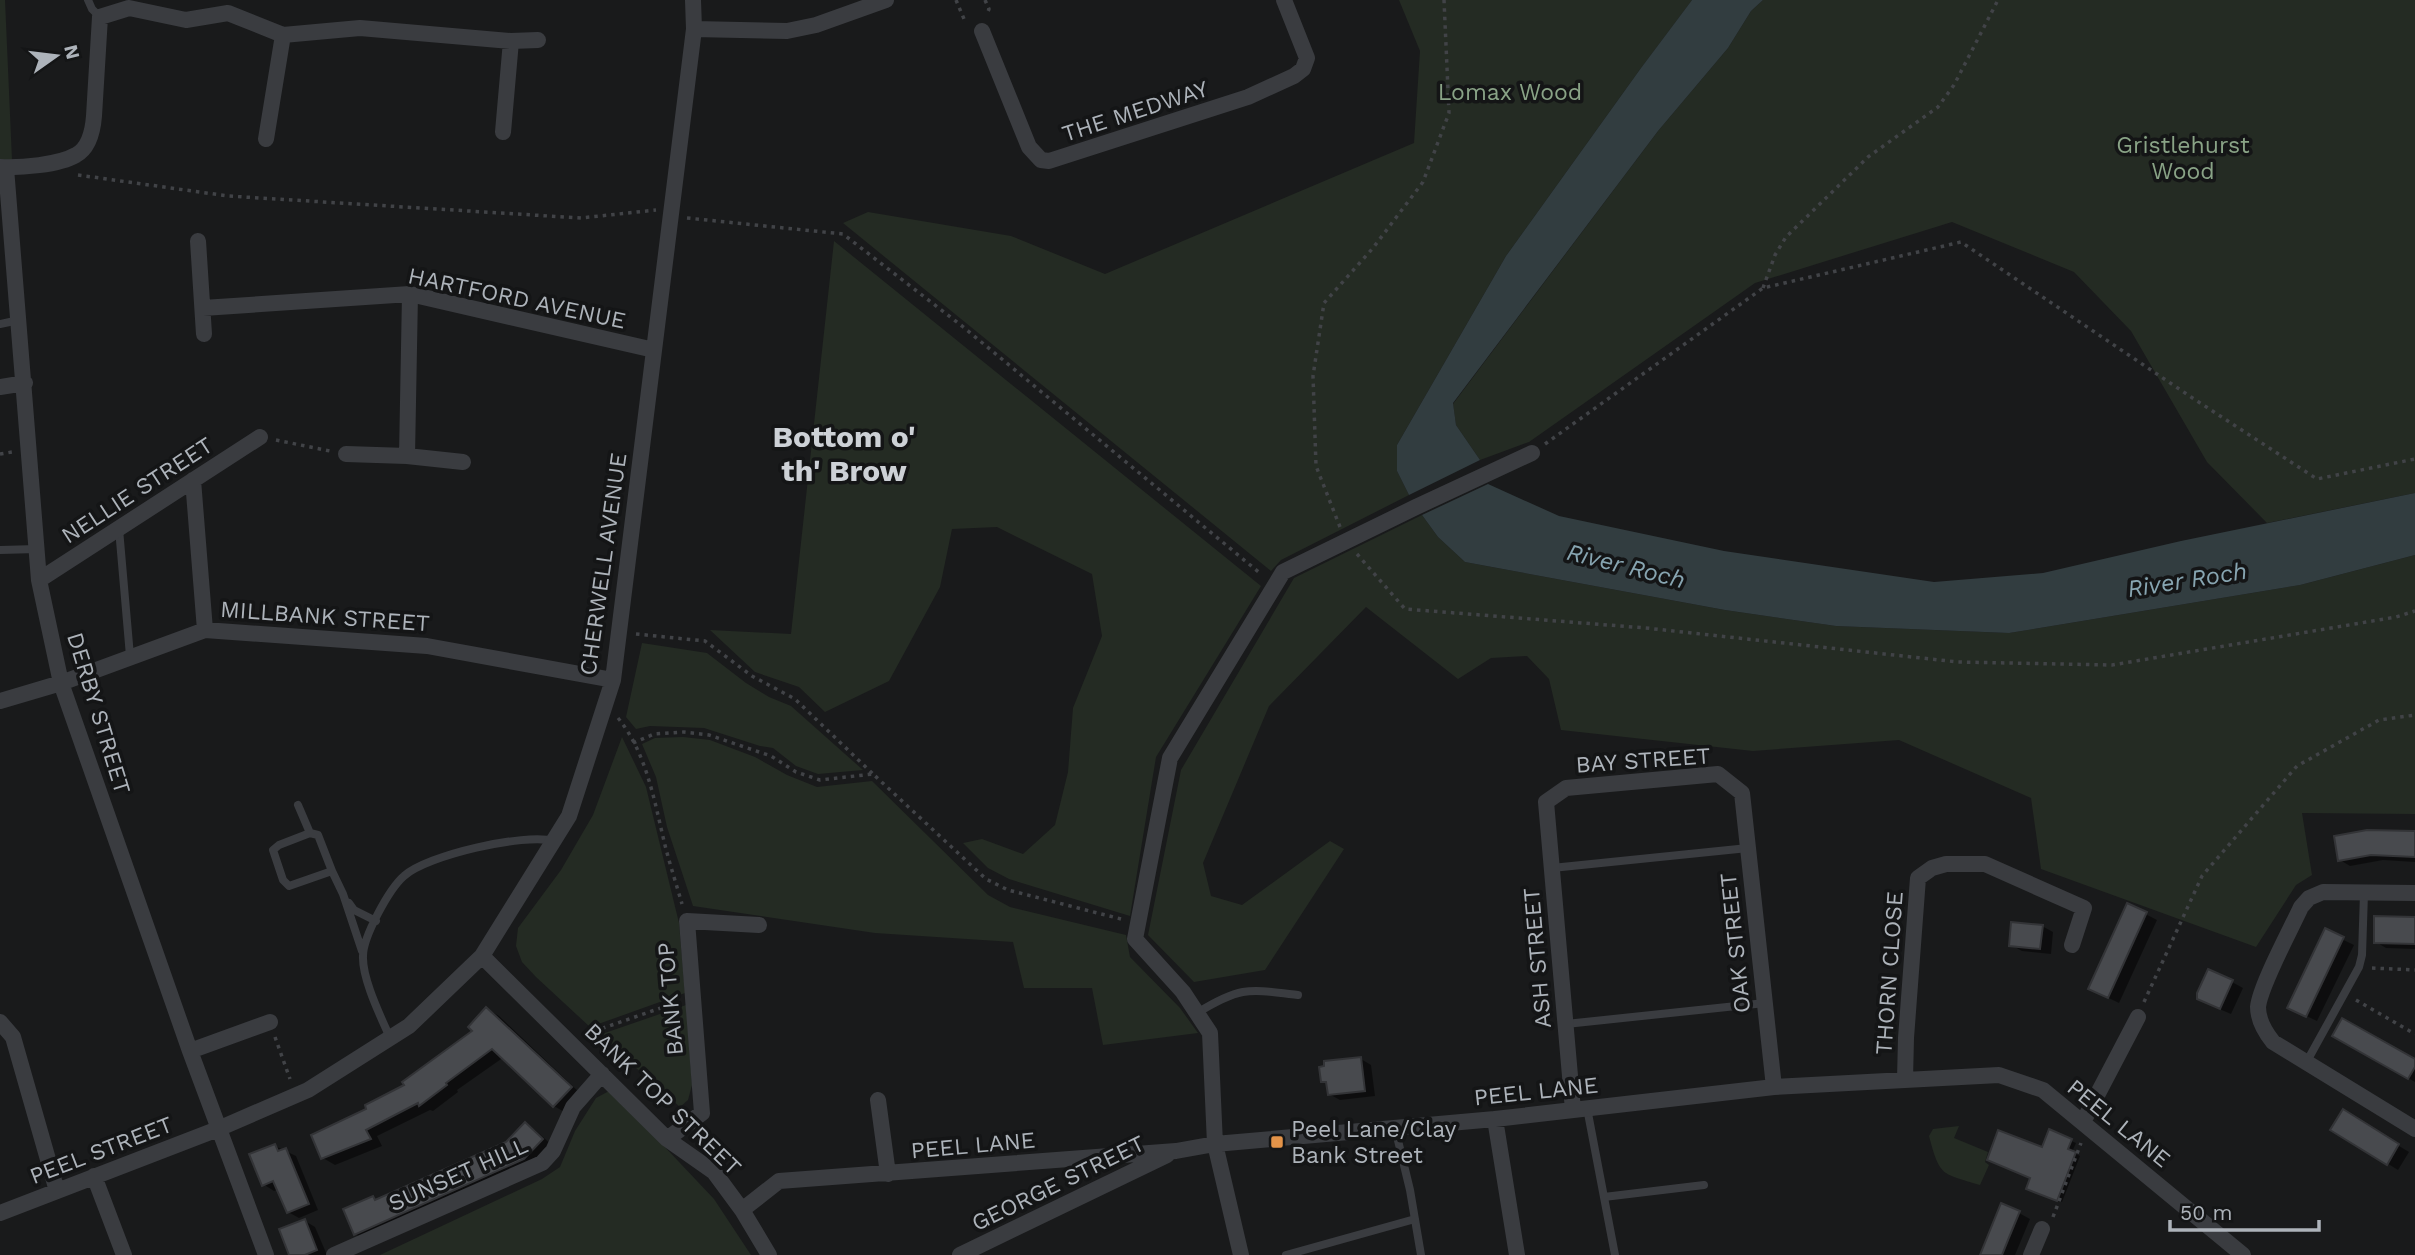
<svg xmlns="http://www.w3.org/2000/svg" width="2415" height="1255" font-family="'Work Sans',sans-serif">
<style>
.green{fill:#242b23}
.water{fill:#323d40}
.shadow{fill:#0007}
.building{fill:#484a4e;stroke:#333437;stroke-width:2}
.lines{fill:none;stroke-linecap:round;stroke-linejoin:round}
.path{stroke:#414347;stroke-width:3.5;stroke-dasharray:3.5 5;stroke-linecap:butt}
.service{stroke:#3a3c40;stroke-width:8}
.minor{stroke:#3a3c40;stroke-width:16}
.poi-dot{fill:#e39349;stroke:#141516;stroke-width:2.5}
.labels{text-anchor:middle;stroke-width:7;stroke-linejoin:round;paint-order:stroke}
.park-label{font-size:23px;fill:#89a386;stroke:#141516}
.street-label{font-size:23px;fill:#adb3ba;stroke:#141516}
.poi-label{font-size:23px;fill:#adb3ba;stroke:#141516;text-anchor:start}
.water-label{font-size:24px;font-style:italic;fill:#87a5b1;stroke:#141516}
.district-label{font-size:30px;font-weight:bold;fill:#cdd1d6;stroke:#141516}
</style>
<rect width="100%" height="100%" fill="#191a1b"/>
<path class="green" d="M0 0H5L12 160H0Z
M1399 0H1692L1641 68 1506 256 1397 445V471L1409 495 1281 560 1271 571 843 223 868 212 1011 236 1105 274 1414 143 1420 51Z
M1763 0H2415V493L2267 523 2207 462 2131 331 2074 272 1952 222 1755 283 1529 442 1480 460 1456 425 1453 404 1658 131 1728 48 1751 11Z
M834 241 1261 586 1156 757 1130 916 1009 879 988 868 963 843 982 839 1023 854 1055 825 1068 772 1073 708 1102 636 1092 574 997 527 952 529 940 587 889 681 825 712 799 687 755 672 710 630 791 634Z
M1422 515 1438 537 1465 562 1725 610 1836 626 2009 633 2300 585 2415 555V814L2302 813 2312 875 2296 885 2256 947 2041 869 2031 798 1899 740 1753 751 1561 730 1549 679 1527 656 1491 658 1458 679 1366 607 1269 706 1203 863 1211 896 1242 905 1330 841 1344 849 1265 970 1194 982 1148 935 1181 770 1294 578Z
M642 643 707 653 746 683 769 697 791 706 863 770 818 774 796 766 773 748 760 746 704 728 650 726 636 729 626 717Z
M622 737 646 787 679 923 685 993 590 1027 536 977 522 962 516 946 518 928 561 870 593 815Z
M683 737 710 740 755 757 787 775 817 787 872 781 988 895 1010 907 1126 935 1130 957 1180 1008 1198 1033 1103 1045 1092 988H1024L1013 942 875 933 693 906 667 827 656 777 642 744 655 738Z
M686 1005 692 1085 688 1100 680 1107 599 1035Z
M611 1090 714 1199 751 1255H380L542 1179 560 1167 575 1131 596 1098Z
M1959 1126 1954 1138 1988 1152 1985 1162 1989 1165 1980 1185C1941 1173 1940 1177 1929 1136L1933 1129Z"/>
<path class="water" d="M1692 0H1763L1751 11 1728 48 1658 131 1453 403 1456 425 1480 460 1409 495 1397 471V445L1506 256 1641 68Z
M1488 484 1559 516 1724 551 1934 582 2043 573 2181 541 2415 493V555L2300 585 2009 633 1836 626 1725 610 1465 562 1438 537 1422 515Z"/>
<path class="shadow" d="M2415 834V862L2383 860 2350 866 2340 860Z
M2128 905 2157 920 2119 1003 2090 989Z
M2415 919V949L2386 948 2376 942Z
M2042 926 2053 932 2051 954 2022 951 2011 945Z
M2325 931 2354 945 2317 1021 2300 1013Z
M2232 982 2243 988 2231 1014 2210 1005Z
M487 1009 499 1016 582 1095 566 1113 554 1106 504 1057 457 1090 458 1092 433 1111 430 1110 377 1136 382 1146 335 1165 323 1158 369 1110 407 1086 475 1031Z
M2344 1042 2415 1061V1082Z
M1361 1059 1371 1065 1375 1096 1340 1100 1329 1094 1328 1084 1323 1081Z
M2343 1112 2409 1152 2398 1170 2332 1129Z
M525 1124 535 1130 553 1146 535 1165 366 1240 355 1234 373 1198 377 1200 507 1143Z
M2050 1132 2076 1143 2072 1152 2080 1156 2062 1202 2033 1190 2043 1149Z
M275 1146 296 1156 318 1210 299 1218 288 1212 279 1189 274 1191 263 1184Z
M2019 1213 2030 1219 2015 1255H1982Z
M305 1221 315 1227 327 1255H291Z"/>
<path class="building" d="M2367 830 2415 831V857L2371 855 2338 861 2334 836Z
M2127 903 2147 912 2108 998 2088 989Z
M2374 916 2415 917V944L2374 943Z
M2011 922 2043 925 2040 949 2009 946Z
M2325 928 2344 937 2306 1017 2287 1008Z
M2208 969 2233 980 2220 1009 2197 999V993Z
M486 1007 572 1087 553 1107 492 1049 446 1083 447 1085 419 1106 418 1103 366 1130 371 1139 321 1159 311 1135 366 1109 365 1105 404 1085 402 1082 472 1031 468 1027Z
M2342 1018 2415 1059V1067L2408 1079 2332 1036Z
M1361 1057 1365 1091 1328 1095 1326 1082H1321L1319 1067 1324 1066V1061Z
M2343 1109 2399 1144 2387 1165 2330 1130Z
M525 1122 543 1139 524 1159 354 1235 343 1209 373 1196 375 1200 506 1142Z
M2049 1129 2072 1139 2068 1149 2076 1152 2057 1201 2026 1189 2030 1178 1987 1160 1998 1130 2042 1147Z
M275 1144 278 1151 286 1148 309 1204 287 1213 273 1181 262 1186 249 1154Z
M2001 1203 2020 1211 2008 1240 2002 1255H1980Z
M305 1219 317 1250 305 1255H289L279 1229Z"/>
<g class="lines">
<path class="path" d="M956 0 964 19 967 21
M985 0 989 9 987 14
M78 175 228 196 581 218 656 210
M687 218 843 234 962 326 1261 574
M1763 288 1775 255 1786 237 1868 157 1938 107 1954 85 1998 0
M276 440 330 451
M1545 444 1763 288 1961 242 2191 397 2317 479 2415 459
M0 454 12 452
M1340 527 1316 466 1313 376 1324 303 1373 248 1423 182 1449 113 1444 0
M1357 554 1405 609 1646 628 1958 662 2112 665 2396 617 2415 611
M636 634 705 641 752 676 795 699 873 774
M618 718C646 752 654 799 664 841 669 862 676 883 682 904
M633 743 654 734 684 732 709 735 771 756 796 772 820 780 873 774 986 879 1008 890 1121 919
M2372 968 2415 970
M2356 1000 2415 1034
M2144 1002 2202 876 2297 766 2379 720 2415 715
M586 1034 678 1002
M275 1037 290 1079
M2053 1217 2081 1143"/>
<path class="service" d="M88 0 92 9 100 17
M0 324 19 320
M119 529 130 656
M0 550 37 549
M298 805 310 833
M1552 868 1748 848
M332 871 318 835 310 833 279 845 273 850 283 880 289 886 332 871 343 894 362 951
M349 903 354 910 376 921
M1197 1013C1241 986 1248 989 1298 995
M1566 1024 1765 1003
M390 1038C381 1017 362 979 363 956 363 937 389 889 404 876 427 855 524 833 554 841
M2306 1063 2359 967 2362 955 2364 893
M1587 1108 1615 1255
M1395 1128 1410 1190 1421 1255
M1604 1197 1704 1185
M1286 1255 1415 1219"/>
<path class="minor" d="M694 29 787 31 816 25 886 0
M982 31 1029 147 1041 160 1049 161 1248 97 1294 76 1303 69 1307 58 1284 0
M503 132 511 41
M266 139 283 35
M0 167C20 168 59 165 76 155 89 148 93 129 94 116L100 17 129 8 186 20 228 13 283 35 360 28 511 41 538 40
M6 168 39 580 61 683 190 1051 266 1255
M198 241 204 334
M203 308 410 294 654 350
M0 387 25 383
M346 454 407 456 463 462
M407 456 410 294
M193 480 205 630
M39 580 260 437
M0 701 61 683 205 630 427 646 613 680
M2415 893 2323 892 2309 898 2301 907C2291 929 2260 986 2258 1007 2258 1021 2265 1032 2273 1042L2415 1129
M482 956 667 1139 714 1172 742 1210 769 1255
M0 1022 13 1037 57 1191
M190 1051 270 1022
M1905 1079 1906 1038 1918 878 1932 868 1946 864H1985L2084 908 2072 945
M878 1100 888 1174
M1573 1110 1546 802 1566 788 1718 774 1742 793 1774 1087
M1495 1119 1517 1255
M2083 1122 2138 1017
M667 1139 702 1113 687 921 759 925
M94 1176 124 1255
M742 1210 779 1181 1176 1151 1215 1144 1495 1119 1774 1087 1999 1075 2043 1090 2243 1255
M0 1213 218 1129 308 1090 409 1026 482 956 569 816 613 680 694 29 693 0
M334 1255 542 1163 553 1151 573 1107 602 1074
M960 1255 1167 1155
M1241 1255 1215 1144 1210 1033 1183 992 1135 939 1170 758 1283 572 1416 507 1532 453
M2031 1255 2042 1229"/>
</g>
<rect class="poi-dot" x="1270" y="1135" width="14" height="14" rx="3.5"/>
<g class="labels">
<g class="park-label">
<text x="1510" y="100">Lomax Wood</text>
<text x="2183" y="153">Gristlehurst<tspan x="2183" dy="26">Wood</tspan></text>
</g>
<g class="street-label">
<text transform="translate(1135 111) rotate(-18)" y="8">THE MEDWAY</text>
<text transform="translate(517 298) rotate(12)" y="8">HARTFORD AVENUE</text>
<text transform="translate(137 490) rotate(-33)" y="8">NELLIE STREET</text>
<text transform="translate(603 564) rotate(-82)" y="8">CHERWELL AVENUE</text>
<text transform="translate(325 616) rotate(4)" y="8">MILLBANK STREET</text>
<text transform="translate(99 713) rotate(73)" y="8">DERBY STREET</text>
<text transform="translate(1643 760) rotate(-4)" y="8">BAY STREET</text>
<text transform="translate(1735 943) rotate(-96)" y="8">OAK STREET</text>
<text transform="translate(1537 958) rotate(-95)" y="8">ASH STREET</text>
<text transform="translate(1889 973) rotate(-86)" y="8">THORN CLOSE</text>
<text transform="translate(670 999) rotate(-95)" y="8">BANK TOP</text>
<text transform="translate(1536 1091) rotate(-6)" y="8">PEEL LANE</text>
<text transform="translate(663 1099) rotate(44)" y="8">BANK TOP STREET</text>
<text transform="translate(2119 1123) rotate(39)" y="8">PEEL LANE</text>
<text transform="translate(973 1145) rotate(-5)" y="8">PEEL LANE</text>
<text transform="translate(101 1150) rotate(-21)" y="8">PEEL STREET</text>
<text transform="translate(458 1174) rotate(-24)" y="8">SUNSET HILL</text>
<text transform="translate(1058 1183) rotate(-26)" y="8">GEORGE STREET</text>
</g>
<g class="poi-label">
<text x="1291" y="1137">Peel Lane/Clay<tspan x="1291" dy="26">Bank Street</tspan></text>
</g>
<g class="water-label">
<text transform="translate(1626 566) rotate(14)" y="8">River Roch</text>
<text transform="translate(2187 580) rotate(-9)" y="8">River Roch</text>
</g>
<g class="district-label">
<text x="844" y="447">Bottom o'<tspan x="844" dy="34">th' Brow</tspan></text>
</g>
</g>
<g transform="translate(56 56) rotate(76)" stroke="#141516" stroke-width="5" paint-order="stroke">
<path d="M0-5L12 26L0 18L-12 26Z" fill="#adb3ba"/>
<text y="-10" font-size="19" font-weight="bold" text-anchor="middle" fill="#adb3ba">N</text>
</g>
<path d="M2170 1220v10h149v-10" fill="none" stroke="#adb3ba" stroke-width="3.5"/>
<text x="2180" y="1220" font-size="21" fill="#adb3ba" stroke="#141516" stroke-width="5" paint-order="stroke">50 m</text>
</svg>
